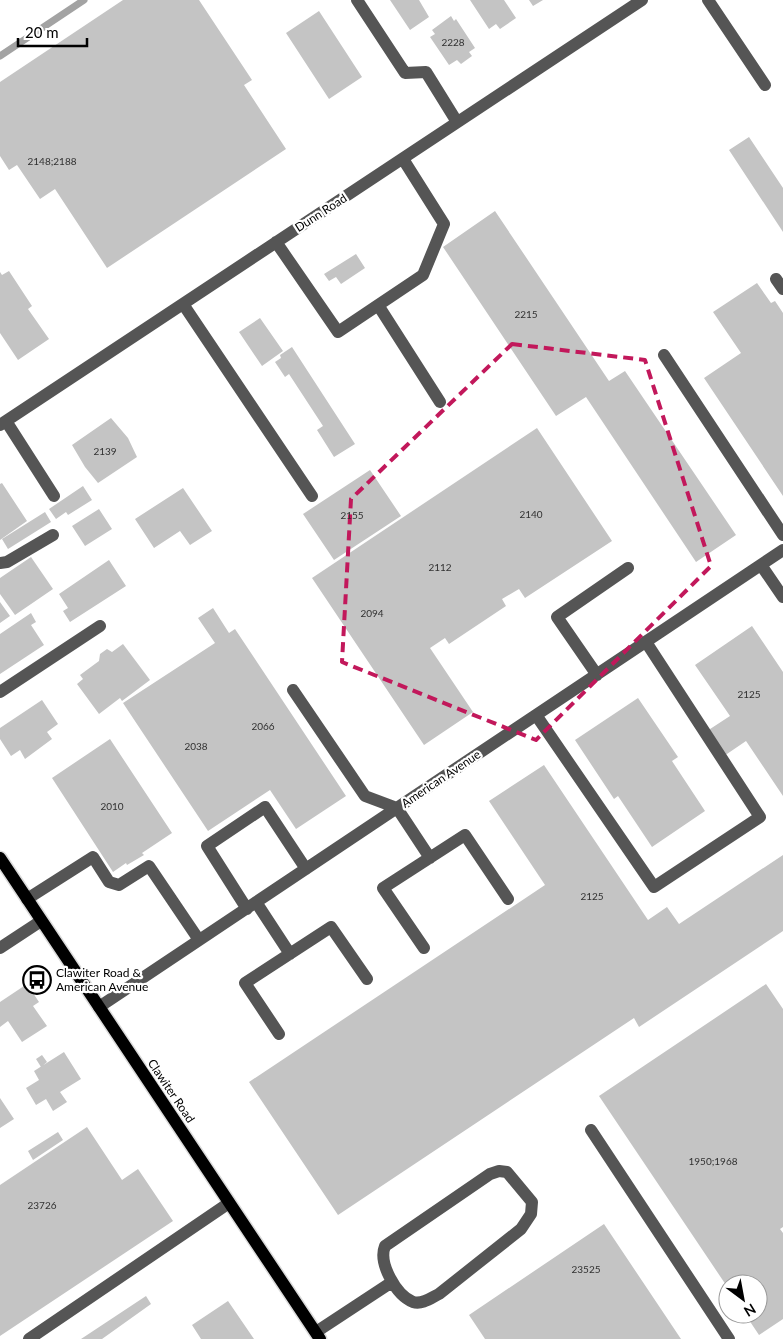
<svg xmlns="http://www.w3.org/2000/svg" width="783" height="1339" font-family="Lato,sans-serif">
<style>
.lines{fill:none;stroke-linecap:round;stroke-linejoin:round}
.stream{stroke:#a3a3a3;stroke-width:7}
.building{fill:#c4c4c4}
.major-casing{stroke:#dbdbdb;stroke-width:15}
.minor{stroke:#555;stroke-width:12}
.major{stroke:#000;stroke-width:12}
.marked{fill:none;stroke:#c2185b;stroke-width:4;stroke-dasharray:10 6;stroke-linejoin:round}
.labels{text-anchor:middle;stroke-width:4.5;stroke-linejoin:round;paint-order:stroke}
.number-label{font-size:10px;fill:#313131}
.street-label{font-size:12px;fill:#000;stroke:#fff}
.poi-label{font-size:12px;fill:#000;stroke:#fff;text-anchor:start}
</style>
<rect width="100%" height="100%" fill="#fff"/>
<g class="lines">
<path class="stream" d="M0 56 84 0"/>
</g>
<path class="building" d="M123 0H199L252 80 244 85 286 149 107 268 55 189 40 199 17 165 9 170 0 156V82Z
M390 0H419L429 17 410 30Z
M470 0H504L516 18 500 29 496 24 489 29Z
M529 0H543L533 6Z
M319 11 362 77 329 99 286 33Z
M451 16 454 21 456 19 475 48 469 52 472 56 461 64 457 60 449 65 430 37 435 34 432 30Z
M749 137 783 188V232L729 150Z
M495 211 609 381 625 371 736 535 696 562 586 397 556 416 443 247Z
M356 254 365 268 341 284 336 277 329 281 324 274Z
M9 271 32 306 28 309 49 339 18 360 0 333V272L2 275Z
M757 283 771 303 775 301 783 313V496L704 378 741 353 713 312Z
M260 318 283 351 262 366 239 332Z
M292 347 355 444 334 457 317 430 323 426 289 374 285 377 275 362 281 358 280 355Z
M111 418 128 438 137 457 98 483 85 467 72 445Z
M537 428 612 541 525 598 519 589 502 599 506 606 449 644 445 638 430 648 473 712 424 745 312 578Z
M370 470 401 516 334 560 303 514Z
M2 483 27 521 0 540V484Z
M83 486 92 500 68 515 66 512 56 519 49 509Z
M183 488 212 531 190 545 180 531 154 548 135 519Z
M99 509 112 529 85 546 72 526Z
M45 512 51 522 8 549 2 539Z
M31 557 53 589 15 615 0 594V578Z
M109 560 126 586 70 622 63 611 68 608 59 594Z
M0 602 10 616 0 623Z
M213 608 229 633 235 629 346 796 296 829 270 790 208 831 123 703 215 643 198 618Z
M31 613 36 622 31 625 44 645 0 674V634Z
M752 626 783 672V796L746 741 724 756 707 731 730 716 695 665Z
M123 644 150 680 122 701 120 698 99 714 77 684 83 679 80 675 99 661 100 654 107 649 112 652Z
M638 698 678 757 672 761 705 811 652 847 618 796 614 799 575 740Z
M42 700 58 724 47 732 52 739 25 759 20 750 11 756 0 739V728Z
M110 739 172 833 142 853 144 855 127 865 126 863 113 872 52 778Z
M544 765 648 920 667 907 679 924 783 855V931L639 1027 634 1018 338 1215 249 1082 545 885 489 801Z
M27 984 39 1002 33 1006 47 1026 22 1042 8 1021 0 1027V1002Z
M766 984 783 1009V1227L780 1229 783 1233V1319L759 1335 745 1314H758V1284H728V1288L599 1096Z
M64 1052 81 1079 60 1092 67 1102 53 1111 46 1099 36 1105 26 1088 39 1080 34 1071Z
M42 1055 47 1062 41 1067 36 1059Z
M0 1098 14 1119 0 1128Z
M87 1127 122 1180 138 1169 173 1221 0 1336V1185Z
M58 1132 63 1140 33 1160 28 1151Z
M604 1224 681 1339H485L469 1315Z
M146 1296 151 1304 102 1339H81Z
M228 1301 254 1339H201L192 1325Z"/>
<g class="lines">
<defs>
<path id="major" d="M0 858 320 1339"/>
</defs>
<use href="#major" class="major-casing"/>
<path class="minor" d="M357 0 405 73 426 72 457 122
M708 0 765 85
M276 242 338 332 423 275 444 224 403 159
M776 279 783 289
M183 304 312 496
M378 305 440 402
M664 355 783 535
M6 421 54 496
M0 425 642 0
M0 563 7 562 53 535
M761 565 783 597
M597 675 557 617 628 568
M293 690 365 796 397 808 430 858
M0 692 100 626
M536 715 654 887 760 817 646 642
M27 899 93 857 109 882 119 885 149 866 199 940
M256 902 290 954
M247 909 207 846 265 807 306 869
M0 948 41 921
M424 948 383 888 465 835 508 899
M99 1007 783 550
M279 1034 245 983 331 927 367 979
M591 1130 729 1339
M499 1171 507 1172 532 1202 531 1214 521 1229 439 1294C431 1298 422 1305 413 1302 396 1295 378 1263 385 1246L490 1174Z
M316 1332 392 1282
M29 1339 229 1203"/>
<use href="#major" class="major"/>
</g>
<path class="marked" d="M512 344 645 360 711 566 536 740 342 662 351 499Z"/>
<defs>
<symbol id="bus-ring" viewBox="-11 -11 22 22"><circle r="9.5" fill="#fff" stroke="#000" stroke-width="1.5"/><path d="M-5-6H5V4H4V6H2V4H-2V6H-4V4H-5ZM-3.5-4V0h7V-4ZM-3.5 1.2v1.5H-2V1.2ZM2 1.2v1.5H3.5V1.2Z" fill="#000"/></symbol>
</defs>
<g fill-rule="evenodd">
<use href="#bus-ring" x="21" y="964" width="32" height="32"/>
</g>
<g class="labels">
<g class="number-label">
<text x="453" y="46">2228</text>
<text x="52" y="165">2148;2188</text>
<text x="526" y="318">2215</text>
<text x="105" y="455">2139</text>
<text x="531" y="518">2140</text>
<text x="352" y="519">2155</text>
<text x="440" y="571">2112</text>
<text x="372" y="617">2094</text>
<text x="749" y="698">2125</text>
<text x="263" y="730">2066</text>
<text x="196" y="750">2038</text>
<text x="112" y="810">2010</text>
<text x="592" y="900">2125</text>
<text x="713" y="1165">1950;1968</text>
<text x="42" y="1209">23726</text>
<text x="586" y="1273">23525</text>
</g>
<g class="street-label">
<text transform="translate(321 213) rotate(-33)" y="4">Dunn Road</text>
<text transform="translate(441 779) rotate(-34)" y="4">American Avenue</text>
<text transform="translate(171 1091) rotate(56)" y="4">Clawiter Road</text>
</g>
<g class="poi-label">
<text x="56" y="977">Clawiter Road &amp;<tspan x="56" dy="14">American Avenue</tspan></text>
</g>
</g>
<g transform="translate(743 1299) rotate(148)"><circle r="24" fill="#ffffff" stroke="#999999"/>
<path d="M0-4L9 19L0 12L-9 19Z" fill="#000000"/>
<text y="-8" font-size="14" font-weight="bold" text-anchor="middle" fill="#000000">N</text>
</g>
<path d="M18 38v8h69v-8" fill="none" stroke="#000000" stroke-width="2.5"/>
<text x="25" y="38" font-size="15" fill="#000000" stroke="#ffffff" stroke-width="4" paint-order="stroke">20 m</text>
</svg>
